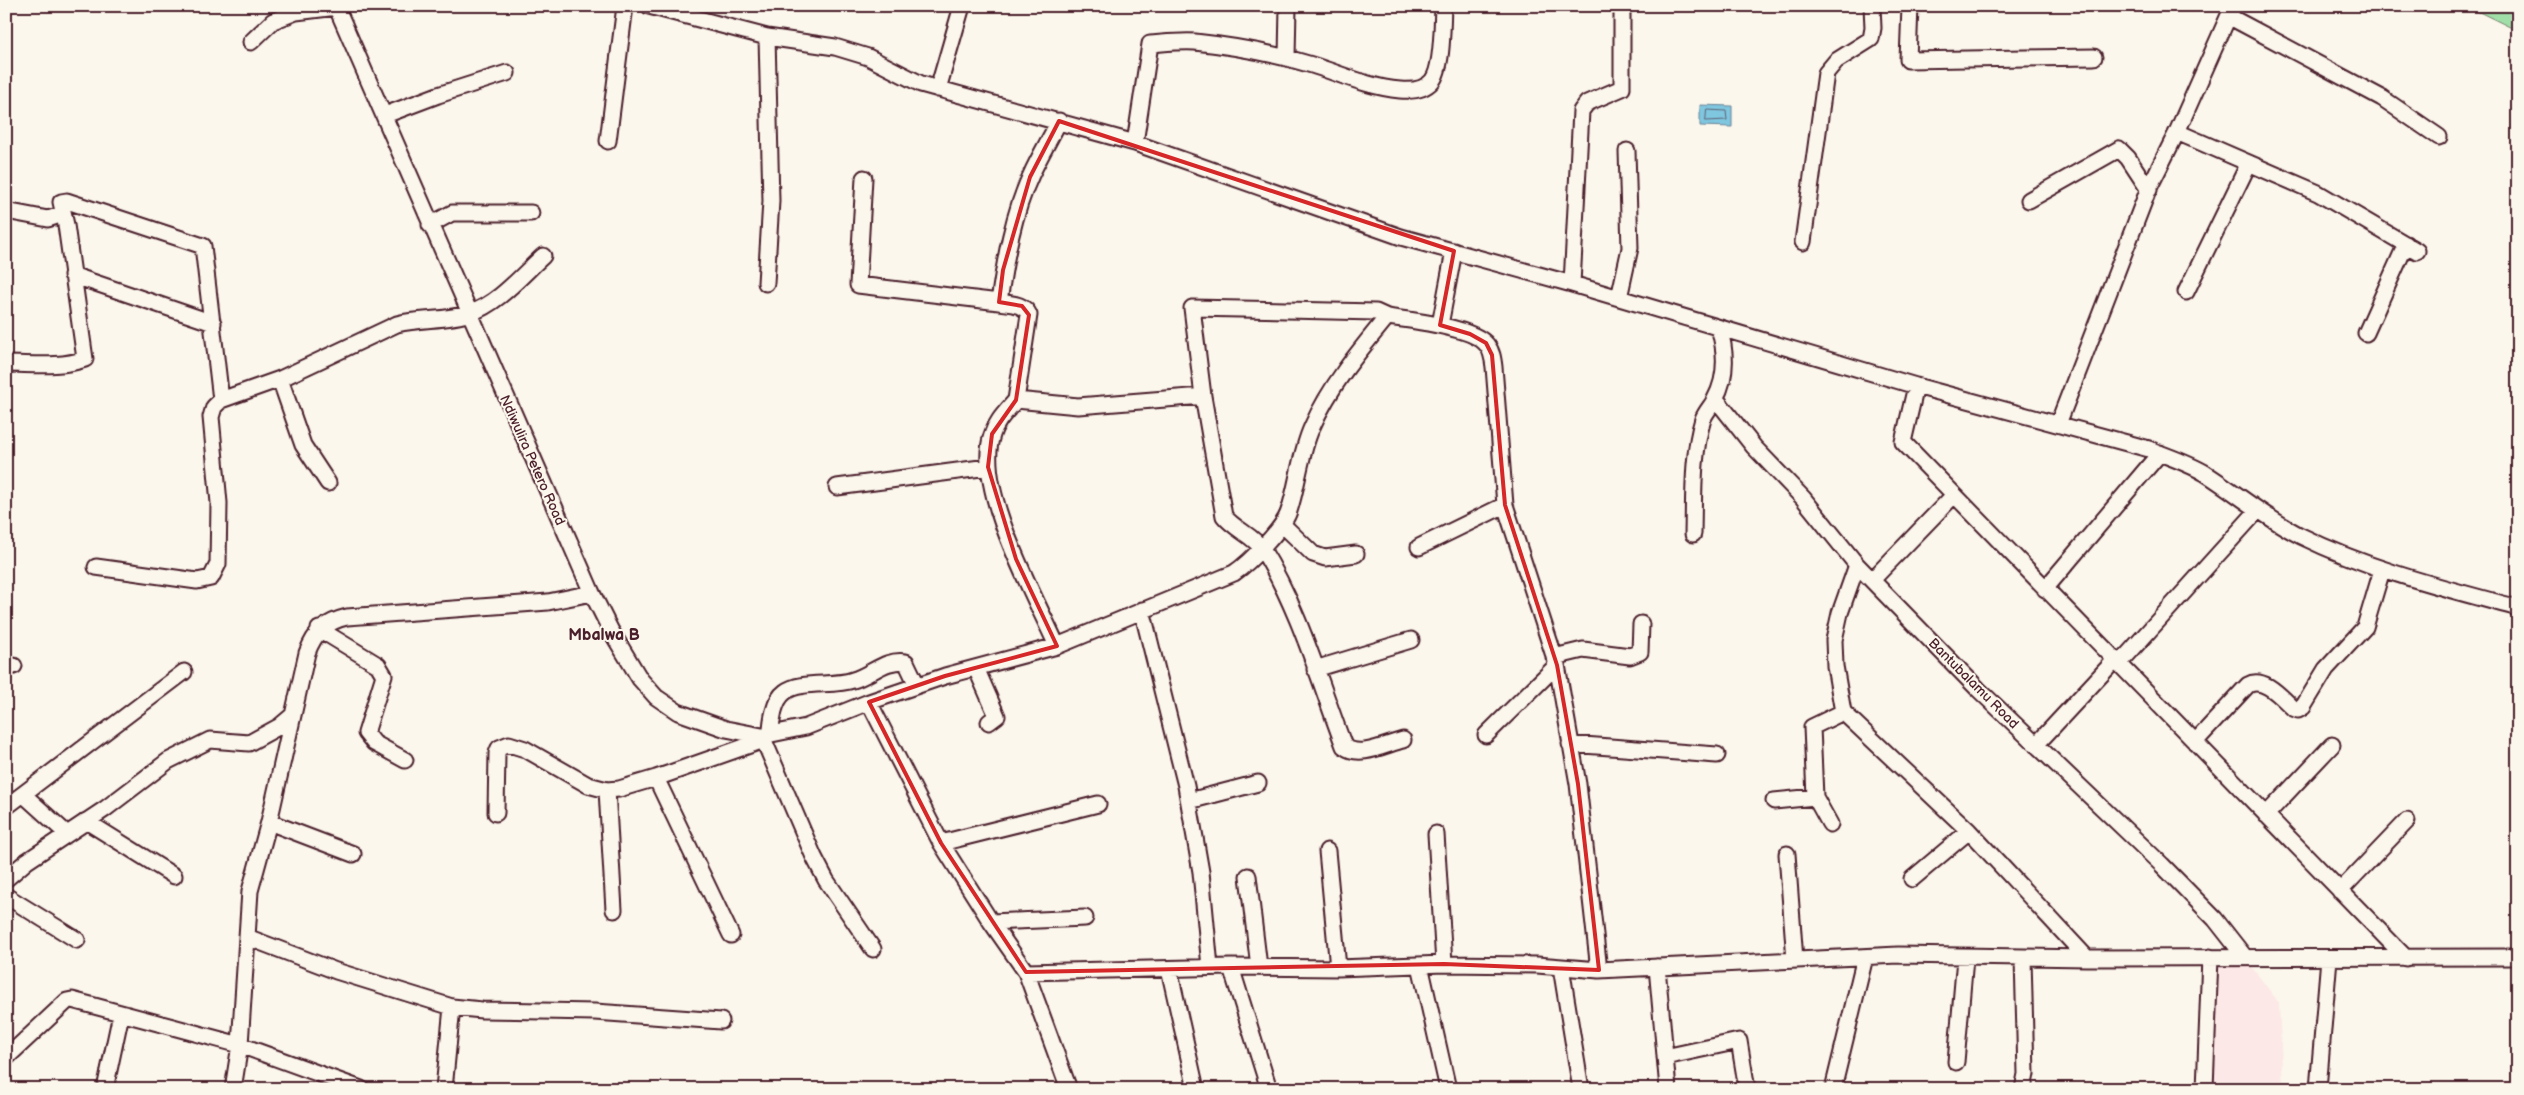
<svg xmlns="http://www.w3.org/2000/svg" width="2524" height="1095" font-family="'Balsamiq Sans',sans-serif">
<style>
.built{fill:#fce8e6}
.green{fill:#a0dfa8;stroke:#757f6a}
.water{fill:#7fc6df;stroke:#6a8397}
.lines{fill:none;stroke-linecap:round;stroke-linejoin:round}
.shore{stroke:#5f6273;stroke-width:1}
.minor-casing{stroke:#4a1f2b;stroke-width:19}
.minor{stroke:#fbf7ec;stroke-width:15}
.marked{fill:none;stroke:#d62828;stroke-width:4;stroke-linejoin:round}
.labels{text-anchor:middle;stroke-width:4;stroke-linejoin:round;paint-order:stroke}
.street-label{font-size:14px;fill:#4a1f2b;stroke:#fbf7ec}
.quarter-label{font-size:16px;font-weight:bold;fill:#4a1f2b;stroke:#fbf7ec}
</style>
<rect width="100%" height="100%" fill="#fbf7ec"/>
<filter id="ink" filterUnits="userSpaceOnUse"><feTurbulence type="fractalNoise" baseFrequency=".02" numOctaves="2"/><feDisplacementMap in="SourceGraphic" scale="10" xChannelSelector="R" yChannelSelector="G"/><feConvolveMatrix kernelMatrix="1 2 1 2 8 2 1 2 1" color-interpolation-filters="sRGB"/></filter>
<g filter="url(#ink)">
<path class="built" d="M2215 961 2248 962 2279 1003 2283 1089H2214Z"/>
<path class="green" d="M2467 6H2518V31Z"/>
<path class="water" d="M1700 105 1732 106V127L1700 126Z"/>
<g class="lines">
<path class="shore" d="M1707 110 1726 111 1727 120 1706 121Z"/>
<defs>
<path id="minor" d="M336 6 592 593 611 631 640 679 656 697 678 712 726 729 762 736 806 727 869 702 945 676 1057 646 1234 573C1249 563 1284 528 1289 511 1298 484 1300 453 1312 427 1330 386 1359 351 1387 317 1409 320 1474 327 1487 345 1492 351 1493 359 1494 367L1505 505 1557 665 1578 784 1599 970
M649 6 767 37 835 47 868 57 921 84 1135 143 1401 237 1572 284 1916 386 2149 449C2169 457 2188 463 2205 473 2238 494 2267 519 2301 536 2370 570 2444 588 2518 608
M1910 6 1908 60 2094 57
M2230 17 2382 98 2439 137
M251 42 273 21 296 12 337 7
M1287 58 1288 6
M938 89 962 6
M385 115 438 95 507 73
M1059 121C1050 139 1039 157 1031 175 1013 214 1005 260 999 302 1010 304 1024 303 1029 315L1016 400 1078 406 1203 396 1224 516C1234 529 1254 536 1262 549 1298 606 1320 683 1344 746 1359 759 1386 744 1403 740
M2177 132 2318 193 2417 251
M608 141 625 6
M1135 143 1150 44C1164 43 1181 41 1195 42 1232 46 1276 54 1312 65 1341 74 1368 87 1400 90 1410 91 1424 90 1432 81 1443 68 1442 24 1443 6
M864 178 858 285 999 302
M2029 200 2119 149 2128 158 2149 190
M6 211 48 219 63 214
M430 225 452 213H531
M1803 242 1826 73 1836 61 1871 39 1873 28 1872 6
M72 275 213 323
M766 283 771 201 767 37
M1572 284 1581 111 1587 103 1622 88V6
M2186 292 2249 163
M1619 298 1630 248 1627 151
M1440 325 1454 251
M2366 333 2406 244
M6 364C32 364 60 368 85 359L66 225 61 202 67 201 203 246 221 400
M280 379 303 445 328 483
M1916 386 1903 442 2406 958
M1203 396 1192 308 1376 312 1387 317
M1716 399 1754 447 1803 498 1857 565 1978 689 2162 865 2215 919 2244 956
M1016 400C1007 411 996 421 992 435 974 488 1035 596 1057 646
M2058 424 2149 188 2177 132 2233 6
M837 487 988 467
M1283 525 1313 554 1325 558 1356 554
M1693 534C1694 496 1692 455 1703 419 1706 411 1712 406 1715 399 1727 377 1726 351 1719 328
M1419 547 1505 505
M1857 565 1840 613 1834 640 1835 666 1843 712 1969 831 2087 958
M96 567 197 581 211 578 218 564 219 503 211 417 214 407 221 400 280 379 397 324C421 318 447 321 470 313 498 304 522 275 543 256
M1872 580 1954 495
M2045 589 2160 453
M1142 610 1186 786 1201 872 1210 967
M319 629 378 665 384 675 366 733 374 743 405 760
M1554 657 1583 650 1630 656 1640 652 1641 624
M2119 664 2258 510
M6 667 14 666
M976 668 997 716 989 722
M1315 669 1411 640
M869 702 941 843 991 922 1026 972 1069 1089
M771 734C771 721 774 700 785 692 800 680 834 687 853 680 871 675 886 658 906 662L917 685
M1486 735 1557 665
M762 736 814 857 826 880 873 949
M2195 742 2248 685C2264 676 2282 698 2293 708L2298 710 2303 707 2326 669 2365 627 2382 570
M1570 744 1717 755
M2036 745 2115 660
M656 778 731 935
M607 790 614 910
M24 795 66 833
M1189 801 1258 783
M1774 801 1815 797
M6 807 184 672
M496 813 497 753 499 748 509 744 525 749 588 785 607 790 619 789 656 778 764 740
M2266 815 2332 745
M86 821 174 876
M269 822 353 854
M1830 824 1815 797 1812 727 1843 712
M1436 834 1444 964
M941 843 1098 804
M1327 851 1338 968
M1787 854 1795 960
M1248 876 1259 967
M6 879 27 861 105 809 168 761 210 740 249 743 280 726 293 715
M1912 879 1969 831
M2340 891 2407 821
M6 896 77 940
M991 922 1085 918
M247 937 336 971 452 1007 482 1010 595 1012 721 1021
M2023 958 2026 1074 2023 1089
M1420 965 1448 1089
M1231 967 1269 1089
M1561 967 1581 1089
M1657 967 1668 1089
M1169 969 1196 1089
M1026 972 1231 967 1338 968 1444 964 1537 965 1599 970 1898 955 2087 958 2518 957
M1665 1057 1739 1041 1747 1089
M6 1058 67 1001 72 1000 240 1045 361 1089
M1956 1062 1965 958
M105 1089 121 1014
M233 1089 240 1045 250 891 269 822 307 653C315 632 325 622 347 617L548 602 592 593
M444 1089 452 1007
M1833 1089 1865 957
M2205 1089 2210 957
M2318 1089 2329 958"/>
</defs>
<use href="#minor" class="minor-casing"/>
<use href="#minor" class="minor"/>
</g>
</g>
<path class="marked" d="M1059 121 1454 251 1440 325 1470 334 1486 343 1492 355 1505 505 1557 665 1578 784 1599 970 1444 964 1026 972 941 843 869 702 945 676 1057 646 1016 559 988 467 992 434 1016 400 1029 315 1022 306 999 302 1003 270 1030 177Z"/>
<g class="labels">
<g class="street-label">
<text transform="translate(533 460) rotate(66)" y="5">Ndiwulira Petero Road</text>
<text transform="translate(1974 683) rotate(45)" y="5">Bantubalamu Road</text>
</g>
<g class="quarter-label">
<text x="604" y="640">Mbalwa B</text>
</g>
</g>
<rect width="2524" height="1095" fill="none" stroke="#fbf7ec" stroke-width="25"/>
<rect x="12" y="12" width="2499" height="1070" fill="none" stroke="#4a1f2b" stroke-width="2" filter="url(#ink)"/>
</svg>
